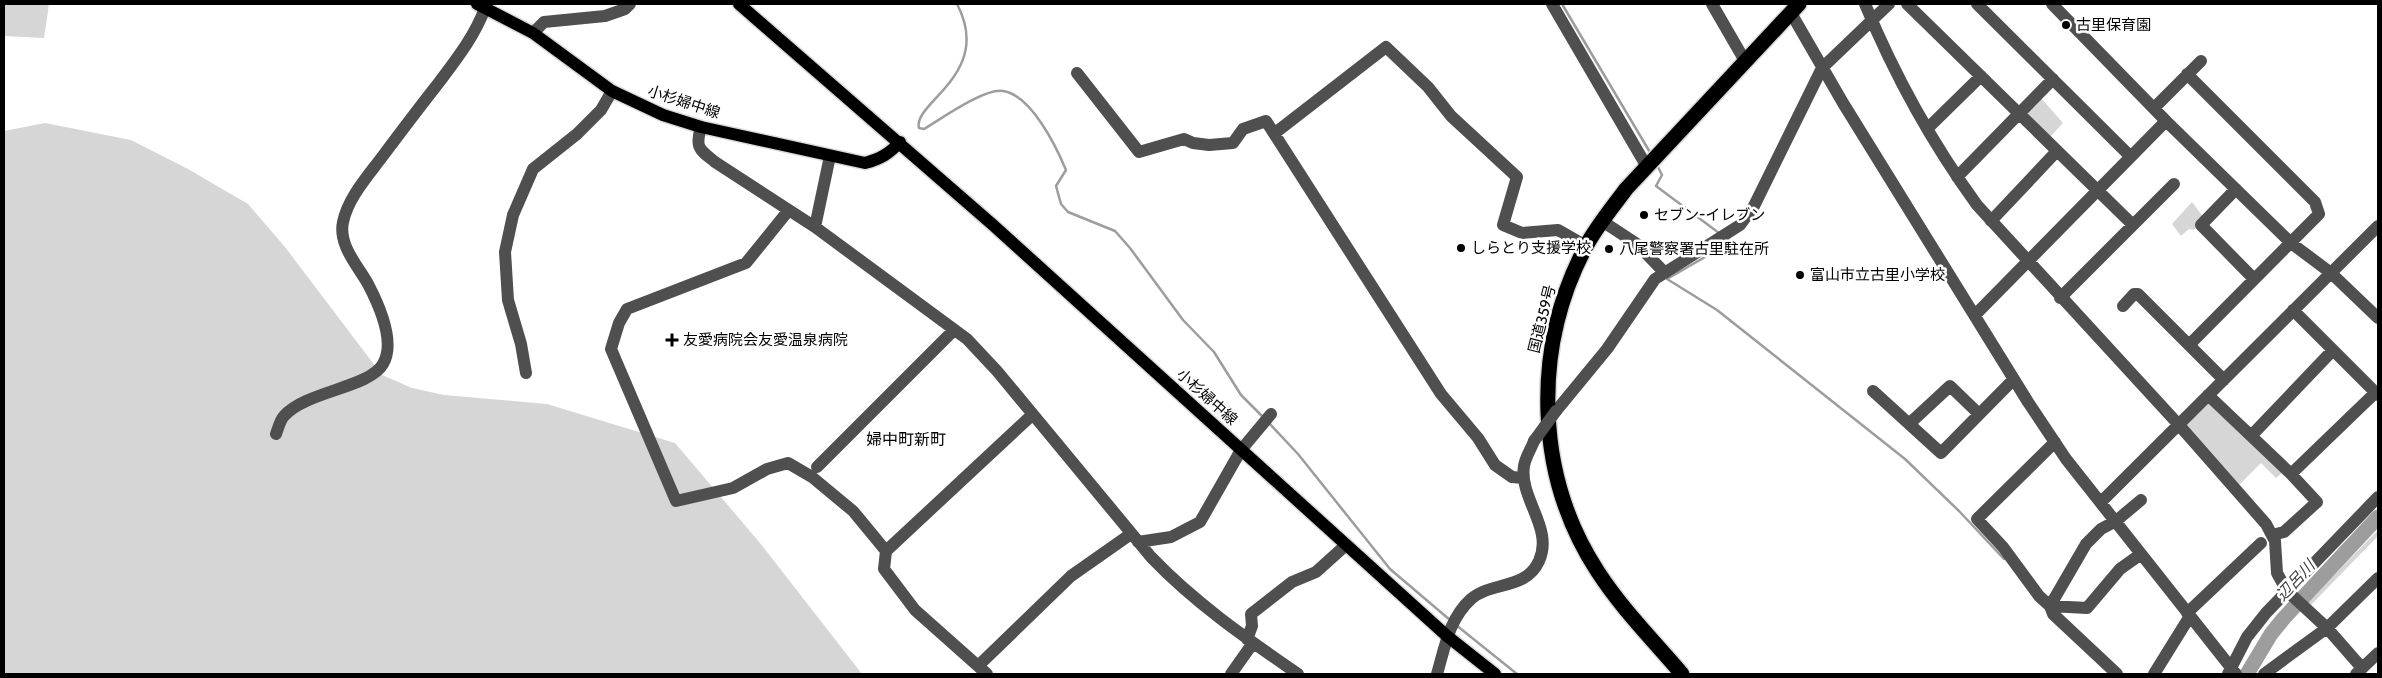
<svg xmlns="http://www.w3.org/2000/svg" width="2382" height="678" font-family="Cabin,'Noto Sans JP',sans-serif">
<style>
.green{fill:#d6d6d6}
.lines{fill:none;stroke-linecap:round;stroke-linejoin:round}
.stream{stroke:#9d9d9d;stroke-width:2.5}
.river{stroke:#9d9d9d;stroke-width:15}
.major-casing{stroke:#dbdbdb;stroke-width:15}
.highway-casing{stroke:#dbdbdb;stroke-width:18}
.minor{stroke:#4f4f4f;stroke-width:12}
.major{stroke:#000;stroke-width:12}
.highway{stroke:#000;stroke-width:15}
.minor-bridge{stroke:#4f4f4f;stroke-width:12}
.poi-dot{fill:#000;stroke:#fff;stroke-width:2}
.labels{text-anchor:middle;stroke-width:5;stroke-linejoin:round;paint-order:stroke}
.poi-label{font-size:15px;fill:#000;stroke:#fff;text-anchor:start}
.street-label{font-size:15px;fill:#000;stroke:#fff}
.neighbourhood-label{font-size:16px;fill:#000;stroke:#fff}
.water-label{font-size:16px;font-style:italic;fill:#3e3e3e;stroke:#fff}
</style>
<rect width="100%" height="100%" fill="#fff"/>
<path class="green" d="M4 4H49L44 38 4 36Z
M2041 98 2063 123 2050 137 2026 113Z
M45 123 131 140 188 169 248 204 285 247 382 375 412 388 444 395 547 404 675 443 760 543 862 674H4V131Z
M2192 202 2204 218 2194 230 2189 229 2181 236 2172 224Z
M2209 400 2283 472 2276 478 2261 463 2239 485 2184 424Z
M2378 530V536L2309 607 2306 604Z"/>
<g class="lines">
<path class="stream" d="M957 4C994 74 912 103 919 128L924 129C941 119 984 88 1003 91 1031 95 1056 146 1066 170L1056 186 1061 204 1068 212 1115 231 1130 248 1183 320 1214 352 1241 395 1262 416
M1562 4 1651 154
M1657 165 1662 175 1656 186 1719 233
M1727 239 1731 242 1667 279 1717 310 1905 459 1959 511 2004 559
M1268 422 1298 454 1390 569 1450 620
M1456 625 1517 674"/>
<path class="river" d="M2247 674 2271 634 2284 618 2378 517"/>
<defs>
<path id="major" d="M477 4 533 33 612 91 663 115 701 127 865 163C880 159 889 154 900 142
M739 4 993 225 1447 636 1495 674"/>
<path id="highway" d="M1682 674C1654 641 1622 609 1598 572 1535 476 1532 349 1585 248 1596 227 1612 208 1626 189L1799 4"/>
</defs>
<use href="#major" class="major-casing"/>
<use href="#highway" class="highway-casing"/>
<path class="minor" d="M1552 4 1647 167
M1712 4 1745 61
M1865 4C1894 74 1932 143 1977 205L2179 425 2266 524 2275 541 2277 573 2287 591 2327 628 2362 668
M1907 4 2133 225
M1977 4 2130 156
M2052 4 2166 121 2291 243 2331 273 2378 318
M1791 13 1843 103 2028 402 2066 459 2236 674
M533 33 544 22 605 16 625 9 630 4
M1077 73 1139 152 1184 139 1193 143 1209 145 1233 143 1243 129 1266 121 1441 394 1478 438 1495 465 1512 477 1523 478
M2187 74 2315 202 2319 214 2189 345
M2154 108 2201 61
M701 127C695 148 699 149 715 162L815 227 967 339 997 371 1151 557C1195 603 1246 638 1298 674
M1928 128 1981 76
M1275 133 1386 47 1428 87 1451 116 1517 177 1503 225 1522 233 1558 230 1586 246
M1957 177 2053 79
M2236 189 2201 225 2254 279
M788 211 746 263 627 309 619 323 611 349 676 501 733 488 767 469 788 463 812 477 853 511 886 551
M1602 221 1637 244 1665 273
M1991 221 2057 151
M815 227 830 156
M2060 298 2174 184
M2123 306 2134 294H2138L2224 380
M2293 310 2378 395
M1975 315 2166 121
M526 373 521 344 508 300 505 252 513 215 533 169 577 134 601 110 612 91
M1873 391 1941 453 2014 379
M2208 395 2291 474 2317 502 2284 532 2272 535
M1556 411 1607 349 1655 279 1740 225 1754 206 1822 68 1889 4
M1909 424 1950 386 1979 414
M276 434C278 429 280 420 284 416 306 391 369 388 383 364 396 342 379 305 368 284 358 266 338 245 343 222 348 198 367 177 382 157 400 133 418 109 437 85 455 61 475 36 485 8
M2251 436 2333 350
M2055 442 1977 519 2003 547 2039 596 2050 606 2086 544 2101 529 2116 521 2141 500
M817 467 954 330
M2291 474 2375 393
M2101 502 2378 226
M1138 542 1171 537 1200 522 1241 450 1271 414
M2187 613 2261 543
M1247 639 1252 626 1251 614 1292 582 1316 572 1346 545
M978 666 1071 576 1128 536
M987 674 915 610 884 569 886 551 1032 415
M1231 674 1253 643
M1437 674C1445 647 1449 619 1471 599 1492 581 1526 590 1539 561 1554 528 1519 499 1524 466 1525 458 1531 449 1534 441
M2117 674 2053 614 2050 606 2087 608 2120 569 2141 554
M2154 674 2190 616
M2228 674 2247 637 2266 613 2378 497
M2264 674 2327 628 2378 578
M2356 674 2378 653"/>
<use href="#major" class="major"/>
<use href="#highway" class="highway"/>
<path class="minor-bridge" d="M1534 441 1556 411"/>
</g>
<g class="poi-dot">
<circle cx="2066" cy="25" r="5"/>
<circle cx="1644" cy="215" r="5"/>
<circle cx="1461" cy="248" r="5"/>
<circle cx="1609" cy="249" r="5"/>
<circle cx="1800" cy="275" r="5"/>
<path d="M669.5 332.5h5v5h5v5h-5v5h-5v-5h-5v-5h5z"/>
</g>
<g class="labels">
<g class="poi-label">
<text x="2076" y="30">古里保育園</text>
<text x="1654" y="220">セブン-イレブン</text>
<text x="1471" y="253">しらとり支援学校</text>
<text x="1619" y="254">八尾警察署古里駐在所</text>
<text x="1810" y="280">富山市立古里小学校</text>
<text x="683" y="345">友愛病院会友愛温泉病院</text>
</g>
<g class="street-label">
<text transform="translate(684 102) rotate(18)" y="5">小杉婦中線</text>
<text transform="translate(1542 319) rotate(-76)" y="5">国道359号</text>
<text transform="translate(1207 397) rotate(42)" y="5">小杉婦中線</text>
</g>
<g class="neighbourhood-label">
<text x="906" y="445">婦中町新町</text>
</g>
<g class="water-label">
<text transform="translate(2295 580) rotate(-47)" y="6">辺呂川</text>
</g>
</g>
<rect width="2382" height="678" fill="none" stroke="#000000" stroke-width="10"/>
</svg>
